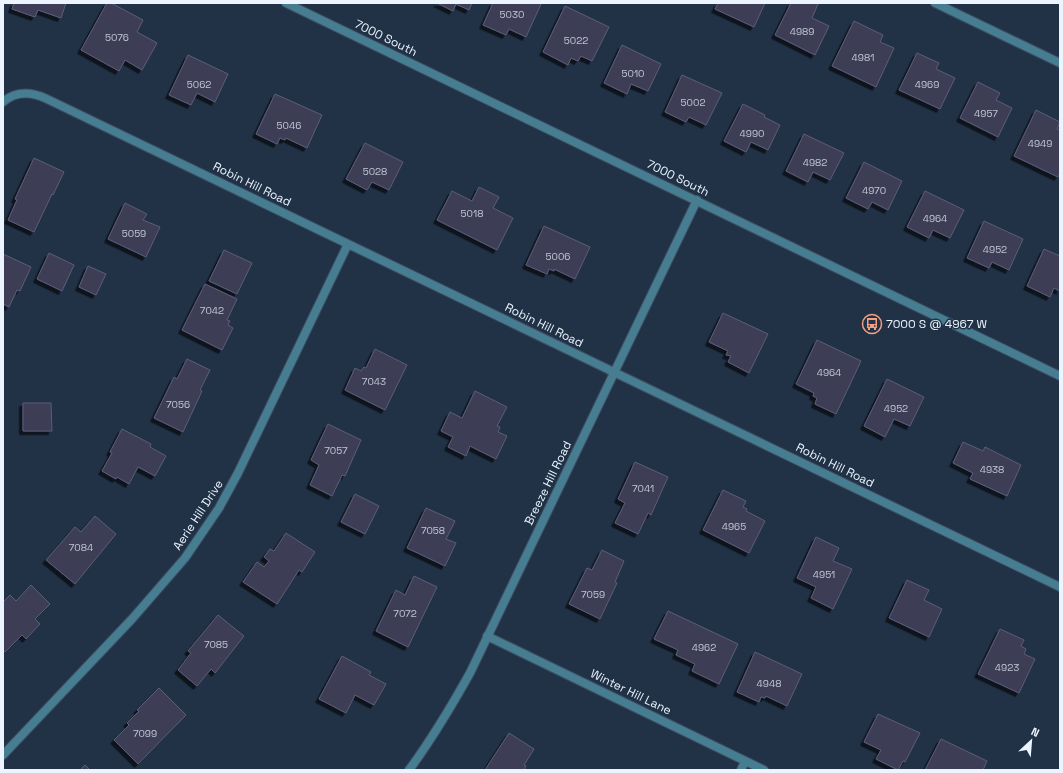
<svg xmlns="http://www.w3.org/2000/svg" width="1063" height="773" font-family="'Space Grotesk',sans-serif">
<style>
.building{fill:#3d3d57;stroke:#5c5d78;filter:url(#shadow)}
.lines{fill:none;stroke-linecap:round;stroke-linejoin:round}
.minor-casing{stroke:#3d4d61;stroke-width:10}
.tertiary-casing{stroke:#3d4d61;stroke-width:10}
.minor{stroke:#467d91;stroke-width:8}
.tertiary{stroke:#467d91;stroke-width:8}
.labels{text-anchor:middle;stroke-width:3;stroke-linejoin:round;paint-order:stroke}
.number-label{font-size:10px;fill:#c0c6d5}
.street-label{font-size:12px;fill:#ebf4ff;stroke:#213247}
.poi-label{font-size:12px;fill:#ebf4ff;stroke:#213247;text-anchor:start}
</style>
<defs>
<filter id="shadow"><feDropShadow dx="-3.5" dy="3.5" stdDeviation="0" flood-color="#0009"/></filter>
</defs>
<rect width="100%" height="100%" fill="#213247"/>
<path class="building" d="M14 3H66L61 18 38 10 35 17 12 9Z
M107 3H111L143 20 137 32 157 43 142 70 125 60 119 71 81 50Z
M437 3H472L469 10 456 4 453 11Z
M493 3H539L541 4 526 37 509 29 506 35 483 25Z
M718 3H765L754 27 715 9Z
M791 3H816L818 4 812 18 829 26 815 55 775 35Z
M565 6 609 27 592 61 581 56 578 61 571 58 568 65 543 52Z
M854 21 883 35 880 42 894 48 876 87 832 66Z
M622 45 661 64 648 91 631 84 627 94 604 83Z
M917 53 939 63 936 69 955 78 940 109 899 90Z
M188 55 228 74 215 102 197 93 191 105 169 95Z
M682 75 722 93 706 125 689 117 686 122 665 112Z
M978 82 1000 93 996 100 1012 108 998 137 960 118Z
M275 94 322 115 307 148 286 138 285 140 280 138 277 144 256 134Z
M743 104 765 115 764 117 780 125 768 150 751 142 746 152 724 141Z
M1036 110 1060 122 1057 129 1060 130V173L1058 177 1014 156Z
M804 134 844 153 830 180 813 172 808 182 786 171Z
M365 143 403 162 389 190 372 182 367 190 346 179Z
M34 158 64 172 53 195 52 194 34 232 8 220 17 200 15 199Z
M864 162 902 181 888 210 872 202 868 209 846 198Z
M479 187 499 197 493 208 513 218 497 250 437 220 452 191 472 201Z
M925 191 964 210 950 238 933 230 929 238 907 227Z
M125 203 147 214 143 220 160 227 146 257 108 239Z
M984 221 1023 239 1009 270 992 262 989 268 967 258Z
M544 226 590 247 575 279 554 269V271L549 269 547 274 526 265Z
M1044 249 1060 256V291L1054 288 1050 297 1027 286Z
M224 250 252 263 237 294 209 281Z
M49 253 74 265 62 291 37 279Z
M3 254 31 267 20 291 17 290 9 307 3 304Z
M88 266 106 274 96 295 79 287Z
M205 284 237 299 227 320 230 321 228 325 233 328 222 350 182 330Z
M723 313 768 334 749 373 728 362 731 356 726 355 728 351 709 342Z
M817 340 861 361 836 414 815 404 817 398 813 396 814 393 796 384Z
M375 349 407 365 385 410 345 390 355 368 361 371 364 367 366 368Z
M187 359 210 370 200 390 202 391 183 432 154 418 174 377 177 379Z
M887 379 924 397 910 426 894 419 885 437 864 426Z
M475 391 507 407 497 426 500 427 498 432 507 436 496 459 470 446 466 456 448 447 453 437 441 431 450 412 462 418Z
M23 403H51L52 431H23Z
M328 424 361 440 345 476 342 475 332 496 310 485 319 465 311 460Z
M122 429 151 444 150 447 166 456 155 476 138 467 129 484 117 477 116 479 102 471 112 453 110 452Z
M963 442 983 451 985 447 1021 465 1007 496 970 479 973 473 953 463Z
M635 462 668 477 651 515 648 513 638 534 615 523 625 503 618 499Z
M723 490 746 501 743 507 747 509 746 511 765 521 749 553 703 530Z
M355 494 379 506 365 534 341 522Z
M426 508 455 521 446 539 456 543 445 566 407 548Z
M95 516 116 534 75 584 46 560 75 527 81 532Z
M286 533 315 552 302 572 299 570 277 604 243 582 257 562 264 567 269 561 264 557 270 549 274 551Z
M816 537 839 548 833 561 852 569 833 609 811 598 816 587 797 578Z
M602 550 624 561 615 582 617 583 600 619 569 604 587 568 592 570Z
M414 576 437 587 408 647 376 631 396 590 405 595Z
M907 580 929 590 924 600 942 609 929 637 889 618Z
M31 585 50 604 35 619 40 624 26 639 22 635 5 652 3 651V602L10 595 16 601Z
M668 611 738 644 719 684 692 671 695 664 676 655 678 650 654 639Z
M218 615 244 636 215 673 211 669 197 686 178 670 191 653 188 651Z
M1000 629 1024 640 1021 646 1026 649 1024 654 1035 659 1019 693 978 674Z
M755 652 802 674 787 706 766 696 765 698 761 697 759 702 737 692Z
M342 656 371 672 369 675 386 684 374 705 355 695 346 713 319 699Z
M159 688 186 715 138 764 114 740 129 725 127 723 139 711 137 710Z
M878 714 920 733 905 762 903 761 898 770 876 759 881 750 864 742Z
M509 733 534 749 524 765 526 766 524 770H485Z
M941 739 987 761 983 770H925Z
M85 765 90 770H80Z"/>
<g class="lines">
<defs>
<path id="minor" d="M935 3 1060 63
M3 102C17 90 32 92 47 99L1060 587
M487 636 764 770
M3 755 132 619 185 558 219 508 238 473 348 244
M409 770C432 739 451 707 470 673L697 200
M741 770 745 761"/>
<path id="tertiary" d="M286 3 1060 376"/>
</defs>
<use href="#minor" class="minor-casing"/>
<use href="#tertiary" class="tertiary-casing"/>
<use href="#minor" class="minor"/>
<use href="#tertiary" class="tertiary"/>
</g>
<defs>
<symbol id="bus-ring" viewBox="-11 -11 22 22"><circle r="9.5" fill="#213247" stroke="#f2a07f" stroke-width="1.5"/><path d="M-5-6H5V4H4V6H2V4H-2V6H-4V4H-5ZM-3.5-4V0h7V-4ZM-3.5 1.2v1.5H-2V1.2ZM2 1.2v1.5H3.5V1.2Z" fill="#f2a07f"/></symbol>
</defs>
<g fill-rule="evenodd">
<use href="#bus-ring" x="861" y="313" width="22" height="22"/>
</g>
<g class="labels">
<g class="number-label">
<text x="512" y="18">5030</text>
<text x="802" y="35">4989</text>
<text x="117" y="41">5076</text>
<text x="576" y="44">5022</text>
<text x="863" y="61">4981</text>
<text x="633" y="77">5010</text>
<text x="199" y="88">5062</text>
<text x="927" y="88">4969</text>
<text x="693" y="106">5002</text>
<text x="986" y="117">4957</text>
<text x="289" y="129">5046</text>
<text x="752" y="137">4990</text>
<text x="1040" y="147">4949</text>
<text x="815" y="166">4982</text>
<text x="375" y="175">5028</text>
<text x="874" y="194">4970</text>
<text x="472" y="217">5018</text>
<text x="935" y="222">4964</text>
<text x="134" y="237">5059</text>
<text x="995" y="253">4952</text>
<text x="558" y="260">5006</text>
<text x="212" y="314">7042</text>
<text x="829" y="376">4964</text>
<text x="374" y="385">7043</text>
<text x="178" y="408">7056</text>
<text x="896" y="412">4952</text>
<text x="336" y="454">7057</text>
<text x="992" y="473">4938</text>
<text x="643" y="492">7041</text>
<text x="734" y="530">4965</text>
<text x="433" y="534">7058</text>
<text x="81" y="551">7084</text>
<text x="824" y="578">4951</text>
<text x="593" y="598">7059</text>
<text x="405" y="617">7072</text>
<text x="216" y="648">7085</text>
<text x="704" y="651">4962</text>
<text x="1007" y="671">4923</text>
<text x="769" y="687">4948</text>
<text x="145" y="737">7099</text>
</g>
<g class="street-label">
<text transform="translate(386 38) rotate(26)" y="4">7000 South</text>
<text transform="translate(678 178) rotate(26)" y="4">7000 South</text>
<text transform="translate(252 184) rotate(26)" y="4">Robin Hill Road</text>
<text transform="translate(544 325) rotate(26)" y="4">Robin Hill Road</text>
<text transform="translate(835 465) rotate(26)" y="4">Robin Hill Road</text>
<text transform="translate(548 483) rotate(-64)" y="4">Breeze Hill Road</text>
<text transform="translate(198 515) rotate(-57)" y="4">Aerie Hill Drive</text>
<text transform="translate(631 692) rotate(26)" y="4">Winter Hill Lane</text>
</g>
<g class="poi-label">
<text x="886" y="328">7000 S @ 4967 W</text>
</g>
</g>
<rect width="1063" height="773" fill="none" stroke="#ebf4ff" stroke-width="8"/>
<g transform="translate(1031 741) rotate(26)" stroke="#213247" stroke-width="3" paint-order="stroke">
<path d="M0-3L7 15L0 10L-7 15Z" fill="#ebf4ff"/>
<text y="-6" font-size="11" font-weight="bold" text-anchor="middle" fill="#ebf4ff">N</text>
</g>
</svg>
